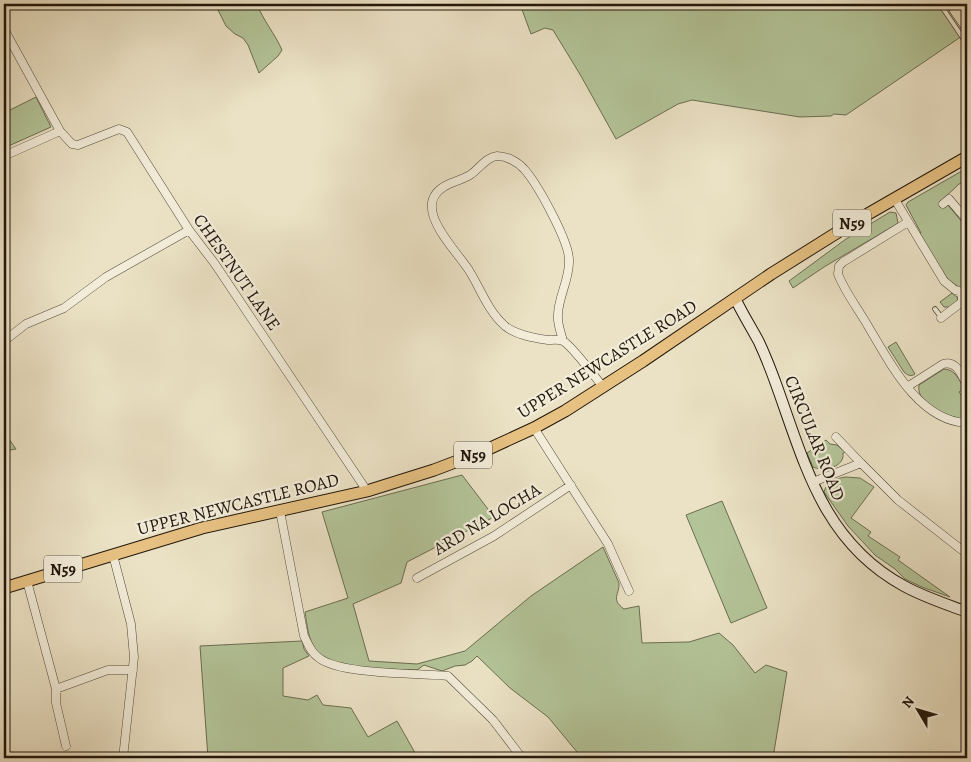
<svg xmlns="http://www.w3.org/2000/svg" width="971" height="762" font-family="Alegreya,serif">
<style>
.green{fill:#b3c498;stroke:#6a6d52}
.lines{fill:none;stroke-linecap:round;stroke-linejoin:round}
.lane-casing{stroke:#54493a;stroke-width:5.5}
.street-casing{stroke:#54493a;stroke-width:9}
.secondary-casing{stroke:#21160b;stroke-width:12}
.primary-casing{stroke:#21160b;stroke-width:13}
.lane{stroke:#f2ecd9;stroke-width:4}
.street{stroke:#f2ecd9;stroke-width:8}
.secondary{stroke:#f2ecd9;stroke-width:10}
.primary{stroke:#e6c182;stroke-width:11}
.labels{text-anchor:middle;stroke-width:4.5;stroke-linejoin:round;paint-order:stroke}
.shield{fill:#f2ecd9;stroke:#605649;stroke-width:1}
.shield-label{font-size:16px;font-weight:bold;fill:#21160b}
.street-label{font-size:18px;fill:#21160b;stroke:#f2ecd9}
</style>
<rect width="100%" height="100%" fill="#ebe2c5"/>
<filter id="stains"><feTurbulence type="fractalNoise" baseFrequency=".004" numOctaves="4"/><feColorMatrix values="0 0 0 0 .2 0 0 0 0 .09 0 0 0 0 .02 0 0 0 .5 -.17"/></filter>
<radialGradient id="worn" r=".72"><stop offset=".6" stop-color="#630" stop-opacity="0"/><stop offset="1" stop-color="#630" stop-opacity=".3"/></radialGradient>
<path class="green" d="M215 4H257C263 20 275 34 282 50L278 56 259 73 248 45 243 38 235 34 226 26Z
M520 4H959L949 11 965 34 846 115 834 114 831 116 800 117 692 100 678 104 616 139 581 76 553 30 545 28 531 34Z
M36 97 51 127 4 148V113Z
M967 168V180L959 184 940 202 944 206 947 204 967 228V289L959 287 949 281 919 234 921 233 906 205 908 202Z
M890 212 896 213 898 223 895 225 824 267 793 288 789 281 846 239Z
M952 293 958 298 957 302 950 307H944L940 302Z
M896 342 915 374C911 377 907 375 904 372L888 347Z
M944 369C955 369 959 380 964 388L959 392 965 401 967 400V420C952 418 915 405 919 385Z
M4 432 16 449 4 451Z
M826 440 830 444 837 445 845 452 843 453C845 467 824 472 813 467L807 453Z
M462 475 494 517 407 562 401 583 353 604 369 661 417 664 465 651 531 596 603 547 619 583C620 594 610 599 624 609L639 606 642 643 689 642 719 633 733 645 755 673 766 665 787 672 773 758H582L548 717 510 688 477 656 472 661 465 665 455 666 442 671 424 665 417 670C393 669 330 671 316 650 308 639 307 624 305 612L348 598 322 512Z
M845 477 860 478 874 487 851 518 871 532 868 536 900 557 898 560 950 597 922 587 905 579 895 569 875 555 848 526 824 492C827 481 835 479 845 477Z
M722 501 767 608 731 623 686 515Z
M302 641 304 649 309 656 283 668V696L308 700 317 695 323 705 351 708 368 737 397 721 418 758H208L200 646Z"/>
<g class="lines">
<defs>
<path id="lane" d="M940 4 967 44
M935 309 941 317
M965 396 967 394"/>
<path id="street" d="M4 29 60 131 72 144 78 145 119 129 127 132 189 230 215 264 367 491
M4 156 60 131
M894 198 944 281 955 290 967 293
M943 204 949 199 967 220
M908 222 843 262 839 266 838 274C844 290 856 306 865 321 888 359 917 421 967 423
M941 318 962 302V292
M4 341 26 324 64 308 106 277 189 230
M563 341C561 332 557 324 558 315 558 297 570 279 569 260 569 241 537 183 524 169 518 162 507 156 497 156 486 157 479 169 470 175 463 179 456 181 449 184 405 204 458 251 470 272 481 290 488 311 505 326 516 335 534 338 548 340 552 340 559 339 563 341 572 346 596 378 603 387
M907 387 943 364C957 360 961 375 967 385
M534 428 608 544 629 591
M836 437 861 463
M813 482 861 463 898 500 967 554
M280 511 304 636C308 644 311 653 319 658 341 675 418 673 448 676L493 720 522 758
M113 555 131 624 134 657 123 758
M417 578 494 536 571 485
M27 581 56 689V703L66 746
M56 689 108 670H133"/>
<path id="secondary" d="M735 298C742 313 751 327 759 342 765 355 771 370 776 384 805 464 823 542 904 586 924 597 946 604 967 612"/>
<path id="primary" d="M4 588 202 528 367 491 434 470 484 451 534 428 565 411 643 361 771 274 854 222 967 157"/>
</defs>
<use href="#lane" class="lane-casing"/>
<use href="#street" class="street-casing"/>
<use href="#secondary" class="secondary-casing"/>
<use href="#primary" class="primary-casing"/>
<use href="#lane" class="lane"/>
<use href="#street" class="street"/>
<use href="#secondary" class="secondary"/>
<use href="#primary" class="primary"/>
</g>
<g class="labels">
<g class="shield">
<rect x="833" y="209.5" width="38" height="27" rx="4"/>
<rect x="454" y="441.5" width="38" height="27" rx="4"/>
<rect x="44" y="555.5" width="38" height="27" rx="4"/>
</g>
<g class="shield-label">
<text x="852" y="229">N59</text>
<text x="473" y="461">N59</text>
<text x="63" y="575">N59</text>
</g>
<g class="street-label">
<text transform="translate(237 272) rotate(55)" y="6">CHESTNUT LANE</text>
<text transform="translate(607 359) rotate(-32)" y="6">UPPER NEWCASTLE ROAD</text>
<text transform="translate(815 438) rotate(68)" y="6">CIRCULAR ROAD</text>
<text transform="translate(238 504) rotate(-14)" y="6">UPPER NEWCASTLE ROAD</text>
<text transform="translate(487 519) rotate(-31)" y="6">ARD NA LOCHA</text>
</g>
</g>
<rect width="971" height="762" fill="none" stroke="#ebe2c5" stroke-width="20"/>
<rect x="5" y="5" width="961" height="752" fill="none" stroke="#21160b" stroke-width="2.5"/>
<rect x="10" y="10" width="951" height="742" fill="none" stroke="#21160b"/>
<g transform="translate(918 710) rotate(308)" stroke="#f2ecd9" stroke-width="4" paint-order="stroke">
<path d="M0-4L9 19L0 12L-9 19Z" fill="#21160b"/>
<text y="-8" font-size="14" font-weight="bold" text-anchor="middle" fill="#21160b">N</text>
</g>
<rect width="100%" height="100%" filter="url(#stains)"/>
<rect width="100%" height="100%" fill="url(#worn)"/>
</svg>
